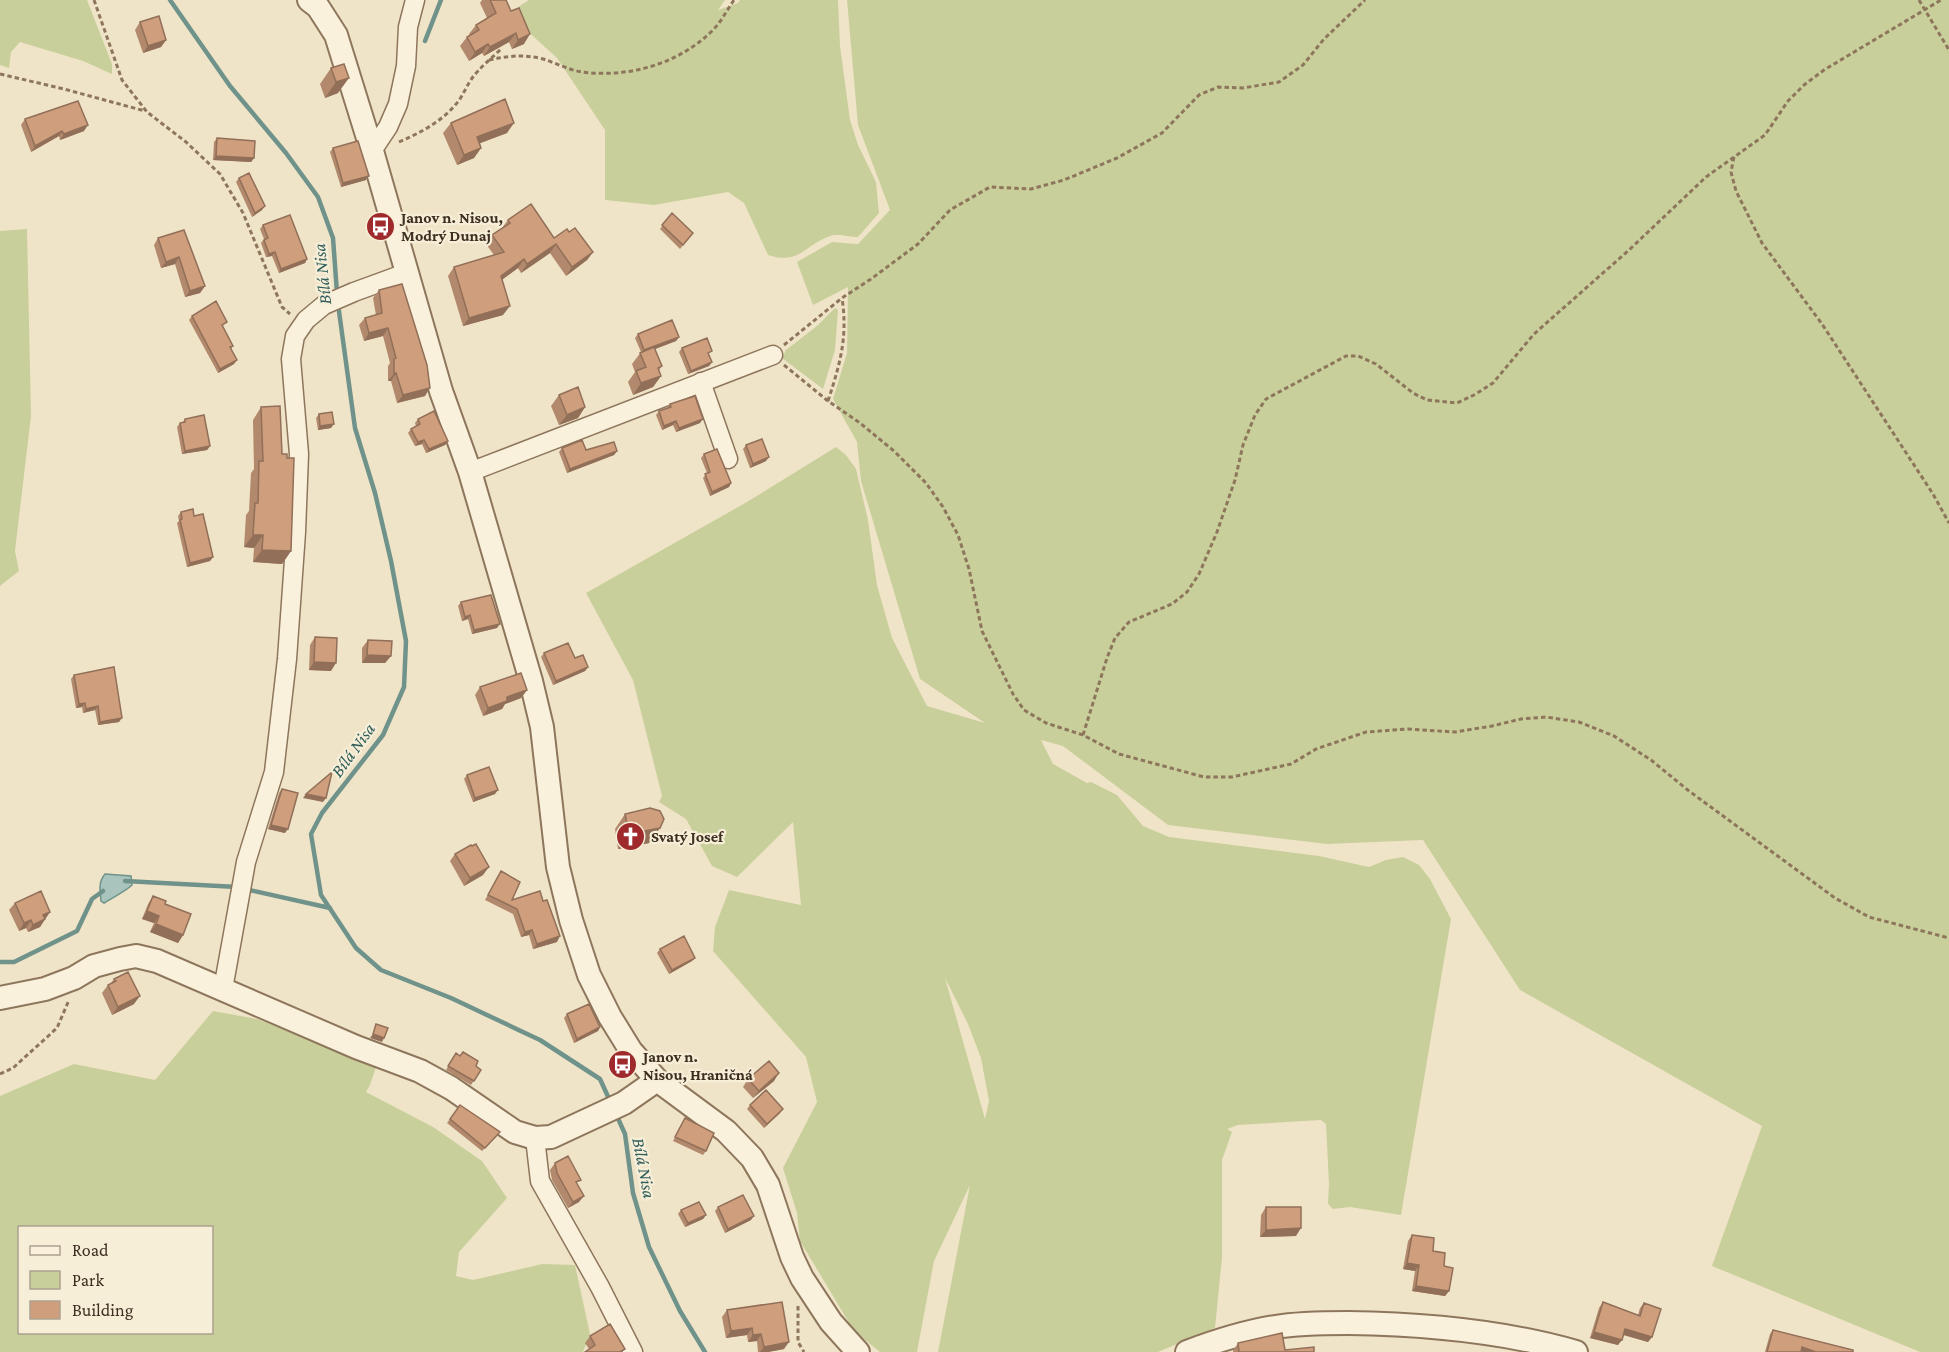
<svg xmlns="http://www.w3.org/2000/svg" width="1949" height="1352" font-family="'Crimson Pro',serif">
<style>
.green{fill:#c9cf9b;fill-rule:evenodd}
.water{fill:#a9c4bc;stroke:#6f938a;stroke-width:1.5}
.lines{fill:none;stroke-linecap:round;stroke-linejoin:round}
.stream{stroke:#6f938a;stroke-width:4.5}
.minor-casing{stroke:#8d765c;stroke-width:21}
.tertiary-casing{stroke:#8d765c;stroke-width:26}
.path{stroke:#8d765c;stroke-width:3;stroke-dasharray:4.5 3;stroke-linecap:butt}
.minor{stroke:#faf1dc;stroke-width:18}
.tertiary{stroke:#faf1dc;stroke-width:22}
.wall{fill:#b2896c}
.shaded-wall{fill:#916f58}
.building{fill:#cf9f7d;stroke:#916f58;stroke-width:1.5}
.labels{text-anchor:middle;stroke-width:4.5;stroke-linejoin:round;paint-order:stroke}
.poi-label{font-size:16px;font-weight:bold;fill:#3d2e20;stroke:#f7eed8;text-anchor:start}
.water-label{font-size:18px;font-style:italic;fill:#2f5d5a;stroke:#f7eed8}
</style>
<rect width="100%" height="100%" fill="#f0e4c8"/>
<path class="green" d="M0 0H87L112 64V74L83 61 20 42 11 52 9 68 0 65Z
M529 0H725L718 10 738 3 740 0H838L840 46 850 120 858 145 876 182 879 213 858 237C850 237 837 233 830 236 803 246 800 265 768 255L744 203 728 192 654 205 605 200V130L557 58 524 28 518 7Z
M847 0H1949V1352H1920L1712 1266 1762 1126 1520 990 1423 840 1327 844 1168 825 1063 746 1041 740 1053 764 1087 783 1091 782 1117 795 1143 826 1169 837 1319 856 1369 867 1386 860 1403 857 1419 865 1430 879 1451 919 1401 1215 1350 1207 1333 1209 1328 1204 1329 1184 1326 1124 1321 1120 1238 1125 1227 1129 1232 1132 1222 1160V1258L1215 1328 1158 1352H938L970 1185 934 1261 917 1352H880L854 1331 800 1241 797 1213 783 1168 817 1102 806 1057 713 951 715 927 729 890 801 905 793 822 737 877 712 866 686 819 659 802 662 796 633 680 586 593 747 502 836 447 846 455 856 469 868 520 877 585 892 638 927 706 985 723 920 679 861 481 857 442 833 399 847 353 848 287 813 305 797 262 832 242 858 244 890 210 858 125ZM945 978 968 1024 981 1058 989 1101 985 1119Z
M27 229 31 416 15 551 19 571 0 586V231Z
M835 308 838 310 835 350 823 389 782 358 786 350 817 326Z
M213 1011 257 1019 377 1064 370 1085 366 1092 433 1127 482 1161 507 1198 459 1252 456 1276 473 1280 542 1264 575 1265 590 1334 583 1352H0V1096L74 1064 155 1080ZM20 1228H212V1332H20Z"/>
<path class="water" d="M105 874 131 876 132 885C126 891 112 898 104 903L101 901C100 891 98 882 105 874Z"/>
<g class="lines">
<path class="stream" d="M170 0 230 86 286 153 318 197 333 238 337 293
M425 41 441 0
M338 304 355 428 375 493 391 561 406 641 404 687 383 735 322 813 311 834 321 895 356 948 381 970 451 998 540 1040 600 1079 610 1101
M125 881 237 887
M245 889 330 908
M0 962H14L77 931 92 899 103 891
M616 1114 625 1134 633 1193 649 1247 680 1311 705 1352"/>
<defs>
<path id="minor" d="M372 151 388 127 398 104 406 66 408 27 415 0
M701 382 728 459
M470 472 773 355
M223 989 246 862 274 772 287 659 296 532 299 454 291 359 295 336 306 320 324 305 354 292 406 273
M535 1138 540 1181 600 1287 633 1352"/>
<path id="tertiary" d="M309 0 318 7 336 35 372 151 441 391 470 472 531 681 542 727 558 867 571 920 589 975 610 1017 631 1051 657 1080 726 1131 752 1158 768 1185 792 1257 802 1278 831 1322 858 1352
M0 998 45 989 74 978 94 966 120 959 136 956 157 961 356 1047 420 1071 451 1088 515 1132 535 1138 551 1137 624 1103 657 1080
M1187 1352C1216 1341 1244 1332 1275 1327 1299 1323 1324 1323 1348 1323 1424 1324 1503 1331 1576 1352"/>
</defs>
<use href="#minor" class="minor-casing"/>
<use href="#tertiary" class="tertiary-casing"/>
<path class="path" d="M94 0 122 80 147 112 186 142 220 174 243 213 282 307 290 314
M1919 0 1949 50
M489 60C507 56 524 54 543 59 556 63 569 70 582 72 629 78 679 64 713 30 721 22 727 10 734 0
M0 74 64 89 145 111
M399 142C422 132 445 120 460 99 466 89 470 79 478 71 485 63 494 56 502 48
M1734 157 1731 172 1736 191 1762 243 1822 324 1933 494 1949 523
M784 345 842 298 871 279 918 244 950 210 990 187 1031 189 1064 180 1117 158 1162 133 1199 95 1218 87 1243 88 1279 82 1303 65 1324 39 1365 0
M784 365 828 401 860 423 894 451 926 483 943 507 958 535 969 569 982 631 1013 694 1024 710 1046 723 1083 735 1119 754 1204 777H1232L1291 764 1316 749 1366 732 1408 729 1455 732 1492 726 1521 719 1546 717 1579 722 1614 736 1651 760 1689 791 1835 898 1869 917 1949 938
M828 401C840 364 848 337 842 298
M1083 735 1107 658 1115 638 1129 622 1172 604 1187 592 1199 574 1217 532 1235 480 1243 445 1255 415 1266 399 1346 356H1358L1376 364 1413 393 1427 400 1457 403 1474 395 1493 383 1534 334 1629 250 1706 177 1765 135 1788 101 1804 85 1824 70 1941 0
M0 1074 13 1068 57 1028 69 1000
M798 1306V1342L804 1352"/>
<use href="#minor" class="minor"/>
<use href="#tertiary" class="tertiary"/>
</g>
<path class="wall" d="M482 0H506L524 44 512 49 509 42 484 56 482 53 469 61 460 46 467 37 470 35 469 34 476 25 487 18 480 3Z
M140 22 166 40 161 47 143 53 135 30Z
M344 64 338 93 325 98 320 84 331 68Z
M25 119 84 131 60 140 59 136 31 152 21 125Z
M451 123 507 133 480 143 481 148 474 158 457 165 443 133Z
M217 138 254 158 251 162 213 160 214 142Z
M333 148 366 180 341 187 330 152Z
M239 178 262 210 252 217 236 182Z
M672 213 693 233 680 249 660 229Z
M508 220 554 238 569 232 593 252 587 260 566 276 550 253 521 273 518 268 502 279 503 315 463 326 448 276 454 267 494 255 486 244 492 235 502 228Z
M263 225 307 259 305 263 279 273 272 256 266 257 261 243 264 239 260 229Z
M184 230 205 286 200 293 185 297 175 264 161 268 154 245 158 238Z
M379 290 425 396 397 403 391 381H388V366L390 363 383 336 364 341 359 325 365 318 376 315 373 298Z
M192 316 224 326H223L233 346 231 349 234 364 218 373 189 320Z
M638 334 679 337 676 341 655 349 662 366 659 370 661 376 653 387 633 395 628 382 635 372 632 364 641 352 635 338Z
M682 348 709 355 712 362 709 366 688 374 679 352Z
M559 395 585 407 578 418 559 425 551 406Z
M670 404 700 423 676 432 673 425 662 430 656 415 659 411 667 408Z
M261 407 282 454 291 551 282 564 253 562 254 548 244 547 246 515 249 511 251 473 254 469 253 420Z
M319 414 331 428 318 430 316 418Z
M185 419 210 446 207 450 182 454 177 427 180 423H182Z
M418 419 448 441 445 445 426 453 422 444 415 446 408 433 411 429 416 426 415 423Z
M746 445 766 461 750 468 743 449Z
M562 448 586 450 617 451 614 455 567 473 559 452Z
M704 454 731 483 729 487 710 496 703 478 707 473 701 458Z
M181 512 194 516 213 557 210 561 187 567 177 523 179 521 178 516Z
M461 602 497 628 472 634 468 619 462 621 458 606Z
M315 637 331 671 309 670 310 645Z
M368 640 391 656 385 663H362V648Z
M544 653 575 658 588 667 585 671 553 685 541 657Z
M74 675 119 722 98 725 95 710 83 713 82 707 76 708 71 679Z
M480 687 527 690 521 698 505 704 502 709 483 716 475 695Z
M467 775 495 794 473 802 464 779Z
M282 789 285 833 268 829 279 793Z
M625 814 660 828 649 843 618 849 615 829Z
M455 854 483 875 464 886 450 861Z
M501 871 512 900 543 901 557 942 533 949 529 935 521 937 513 914 485 900Z
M153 896 165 904 183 935 178 943 150 932 154 923 142 919 148 904Z
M15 903 50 912 40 927 28 932 26 928 19 931 9 910Z
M660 949 692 961 669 974 657 953Z
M114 979 134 1004 112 1015 102 993 108 985 111 983Z
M567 1014 600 1027 598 1031 574 1043 564 1018Z
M456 1053 481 1070 471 1085 446 1070Z
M748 1079 774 1081 753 1098 743 1087Z
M460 1105 497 1136 482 1151 447 1123Z
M750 1105 780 1113 764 1128 747 1109Z
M685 1118 706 1151 703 1155 673 1141Z
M555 1163 578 1185 579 1202 568 1208 552 1180 550 1170Z
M718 1207 751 1220 725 1233 715 1211Z
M1266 1207 1296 1236 1260 1237 1261 1215Z
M681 1210 706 1215 703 1219 685 1227 678 1214Z
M1412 1235 1433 1251 1444 1266 1449 1291 1445 1296 1412 1291 1415 1271 1403 1269 1408 1241Z
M1603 1302 1638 1315 1640 1308 1644 1303 1652 1337 1648 1342 1623 1335 1618 1345 1590 1338 1599 1308Z
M727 1310 784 1349 768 1352H758L757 1341 748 1342 747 1335 726 1338 722 1317Z
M1773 1330 1801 1352H1765L1770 1334Z
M590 1336 623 1352 589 1349 585 1343Z
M1238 1343 1285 1350 1314 1352H1233V1351Z"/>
<path class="shaded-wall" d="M516 33 509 42 484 56 490 47Z
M530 34 524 44 512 49 518 40Z
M166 40 161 47 143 53 148 46Z
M488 44 482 53 469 61 475 52Z
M349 78 338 93 325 98 336 82Z
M514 123 507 133 470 147 477 137Z
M88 125 84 131 60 140 64 134Z
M62 131 59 136 31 152 35 146Z
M481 148 474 158 457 165 464 155Z
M216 156 254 158 251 162 213 160Z
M369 176 366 180 341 187 343 183Z
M265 206 262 210 252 217 255 213Z
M556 244 550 253 521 273 527 264Z
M275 252 272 256 266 257 269 254Z
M593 252 587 260 566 276 572 267Z
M179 257 175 264 161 268 166 262Z
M307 259 305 263 279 273 281 269Z
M524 259 518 268 495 285 501 276Z
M205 286 200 293 185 297 190 291Z
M510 306 503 315 463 326 469 318Z
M388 328 383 336 364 341 369 333Z
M679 337 676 341 642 354 644 350Z
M237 360 234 364 218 373 220 369Z
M712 362 709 366 688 374 691 371Z
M396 373 391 381H388L394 374Z
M661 376 653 387 633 395 641 383Z
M430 388 425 396 397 403 403 395Z
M585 407 578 418 559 425 567 415Z
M703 419 700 423 676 432 679 428Z
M676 421 673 425 662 430 664 426Z
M334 424 331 428 318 430 320 426Z
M424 440 422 444 415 446 418 442Z
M448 441 445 445 426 453 429 449Z
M210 446 207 450 182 454 185 451Z
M617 451 614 455 567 473 570 469Z
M769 457 766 461 750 468 753 464Z
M731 483 729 487 710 496 712 492Z
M253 535H263L254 548 244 547Z
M262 550 291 551 282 564 253 562Z
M213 557 210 561 187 567 190 563Z
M470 615 468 619 462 621 465 617Z
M500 624 497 628 472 634 474 630Z
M367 655 391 656 385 663H362Z
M314 662 336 663 331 671 309 670Z
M588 667 585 671 553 685 556 681Z
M527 690 521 698 505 704 502 709 483 716 488 708 507 697Z
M85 703 82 707 76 708 79 704Z
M98 706 95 710 83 713 86 709Z
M122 718 119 722 98 725 100 722Z
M498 790 495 794 473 802 475 798Z
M306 794 326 798 323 802 303 798Z
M271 825 288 829 285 833 268 829Z
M660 828 649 843 618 849 629 834Z
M489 867 483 875 464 886 470 878Z
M147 911 159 916 154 923 142 919Z
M50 912 45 919 43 915Z
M45 919 40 927 28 932 33 925Z
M31 920 26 928 19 931 24 923Z
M156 924 183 935 178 943 150 932Z
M532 930 529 935 521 937 525 932Z
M560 936 557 942 533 949 537 944Z
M695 958 692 961 669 974 672 970Z
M140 996 134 1004 112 1015 118 1007Z
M600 1027 598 1031 574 1043 577 1039Z
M373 1034 384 1038 382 1042 370 1038Z
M779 1073 774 1081 753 1098 759 1091Z
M783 1109 780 1113 764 1128 767 1124Z
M584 1196 579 1202 568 1208 573 1202Z
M706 1215 703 1219 685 1227 688 1223Z
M754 1216 751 1220 725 1233 728 1229Z
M1301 1228 1296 1236 1260 1237 1266 1230Z
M1407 1263 1419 1265 1415 1271 1403 1269Z
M1416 1286 1449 1291 1445 1296 1412 1291Z
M752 1328 747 1335 726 1338 731 1331Z
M1625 1329 1652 1337 1648 1342 1621 1334Z
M1594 1332 1622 1340 1618 1345 1590 1338Z
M761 1334 757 1341 748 1342 753 1335Z
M789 1342 784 1349 768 1352H760L764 1347Z
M1802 1347 1816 1352H1802L1799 1351Z"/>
<path class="building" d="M490 0H506L511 11 519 8 530 34 518 40 516 33 490 47 488 44 475 52 467 37 479 30 476 25 496 13Z
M159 16 166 40 148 46 140 22Z
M344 64 349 78 336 82 331 68Z
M505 99 514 123 477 137 481 148 464 155 451 123Z
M78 101 88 125 64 134 62 131 35 146 25 119Z
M217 138 255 141 254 158 216 156Z
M358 141 369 176 343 183 333 148Z
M249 173 265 206 255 213 239 178Z
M531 204 554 238 567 229 569 232 575 228 593 252 572 267 556 244 527 264 524 259 501 276 510 306 469 318 454 267 504 252 492 235 510 223 508 220Z
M672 213 693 233 683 245 662 225Z
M290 215 307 259 281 269 275 252 269 254 264 240 268 238 263 225Z
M184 230 205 286 190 291 179 257 166 262 158 238Z
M402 284 427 365 430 388 403 395 396 373 394 374V359L396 358 388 328 369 333 365 318 382 313 379 290Z
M216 301 227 322 222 325 233 346 230 347 237 360 220 369 192 316Z
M672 320 679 337 644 350 638 334Z
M707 338 712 351 708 353 712 362 691 371 682 348Z
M654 347 662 366 658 368 661 376 641 383 636 371 646 367 640 353Z
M578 387 585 407 567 415 559 395Z
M695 396 703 419 679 428 676 421 664 426 659 411 671 407 670 404Z
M280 406 282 454H287V458H294L291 551 262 550 263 535H253L255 503H258L259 461H263L261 407Z
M434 411 448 441 429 449 424 440 418 442 411 429 420 424 418 419Z
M332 412 334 424 320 426 319 414Z
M204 415 210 446 185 451 180 423 185 422V419Z
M762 439 769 457 753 464 746 445Z
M582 440 586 450 614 442 617 451 570 469 562 448Z
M717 449 731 483 712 492 705 474 710 472 704 454Z
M193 509 194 516 203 514 213 557 190 563 180 520 182 519 181 512Z
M491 595 500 624 474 630 470 615 465 617 461 602Z
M315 637 337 638 336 663 314 662Z
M368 640 392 641 391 656 367 655Z
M568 643 575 658 583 655 588 667 556 681 544 653Z
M114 667 122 718 100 722 98 706 86 709 85 703 79 704 74 675Z
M521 673 527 690 507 697V701L488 708 480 687Z
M489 767 498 790 475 798 467 775Z
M332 772 326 798 306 794Z
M282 789 298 793 288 829 271 825Z
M650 808 660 811 664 819 660 828 629 834 625 814Z
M476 844 489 867 470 878 455 854 471 845 472 846Z
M501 871 520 882 512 900 540 891 543 901 547 900 560 936 537 944 532 930 525 932 517 909 488 895Z
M41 891 50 912 43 915 45 919 33 925 31 920 24 923 15 903Z
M153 896 166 901 165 904 191 914 183 935 156 924 159 916 147 911Z
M684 936 695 958 672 970 660 949Z
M128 972 140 996 118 1007 108 985 116 981 114 979Z
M589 1004 600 1027 577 1039 567 1014Z
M376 1024 388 1028 384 1038 373 1034Z
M463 1052 478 1061 476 1066 481 1070 474 1081 448 1066 456 1053 460 1056Z
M769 1061 779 1073 759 1091 748 1079Z
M766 1090 783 1109 767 1124 750 1105Z
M460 1105 500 1132 485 1148 450 1119Z
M685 1118 714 1133 706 1151 675 1137Z
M568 1156 581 1180 576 1182 584 1196 573 1202 557 1173 555 1163Z
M743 1195 754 1216 728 1229 718 1207Z
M699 1202 706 1215 688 1223 681 1210Z
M1266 1207H1301V1228L1266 1230Z
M1412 1235 1434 1238 1433 1251 1445 1253 1444 1266 1453 1268 1449 1291 1416 1286 1419 1265 1407 1263Z
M782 1302 789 1342 764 1347 761 1334 753 1335 752 1328 731 1331 727 1310Z
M1603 1302 1640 1316 1644 1303 1661 1309 1652 1337 1625 1329 1622 1340 1594 1332Z
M610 1324 625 1349 620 1352H585L595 1345 590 1336Z
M1773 1330 1853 1350V1352H1816L1802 1347 1801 1352H1767Z
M1282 1333 1285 1350 1314 1347V1352H1239L1238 1343Z"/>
<defs>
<symbol id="bus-disc" viewBox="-11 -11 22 22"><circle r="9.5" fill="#9e2a2b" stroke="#f7eed8"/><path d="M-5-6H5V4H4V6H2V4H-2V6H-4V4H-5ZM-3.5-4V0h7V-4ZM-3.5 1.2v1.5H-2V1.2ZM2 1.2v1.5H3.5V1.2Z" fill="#fff"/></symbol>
<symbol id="church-disc" viewBox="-11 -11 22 22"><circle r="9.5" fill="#9e2a2b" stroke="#f7eed8"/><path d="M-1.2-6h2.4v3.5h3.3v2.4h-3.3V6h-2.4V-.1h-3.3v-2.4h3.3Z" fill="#fff"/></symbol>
</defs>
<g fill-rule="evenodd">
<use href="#bus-disc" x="364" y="210" width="33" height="33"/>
<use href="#church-disc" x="614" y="820" width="33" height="33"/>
<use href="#bus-disc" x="606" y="1048" width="33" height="33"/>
</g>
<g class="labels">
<g class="poi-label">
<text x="401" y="223">Janov n. Nisou,<tspan x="401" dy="18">Modrý Dunaj</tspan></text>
<text x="651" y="842">Svatý Josef</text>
<text x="643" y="1062">Janov n.<tspan x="643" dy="18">Nisou, Hraničná</tspan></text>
</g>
<g class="water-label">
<text transform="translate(322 274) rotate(-96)" y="6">Bílá Nisa</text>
<text transform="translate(353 750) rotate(-54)" y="6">Bílá Nisa</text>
<text transform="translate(644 1168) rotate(79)" y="6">Bílá Nisa</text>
</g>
</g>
<rect x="18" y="1226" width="195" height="108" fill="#f7eed8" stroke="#ada18e" stroke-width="1.5"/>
<rect x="30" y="1246" width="30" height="9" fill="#faf1dc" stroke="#ada18e" stroke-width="1.5"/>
<text x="72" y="1256" font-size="18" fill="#3d2e20">Road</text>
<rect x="30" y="1271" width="30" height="18" fill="#c9cf9b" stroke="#ada18e" stroke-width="1.5"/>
<text x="72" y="1286" font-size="18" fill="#3d2e20">Park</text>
<rect x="30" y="1301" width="30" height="18" fill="#cf9f7d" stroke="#ada18e" stroke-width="1.5"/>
<text x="72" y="1316" font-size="18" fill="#3d2e20">Building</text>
</svg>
